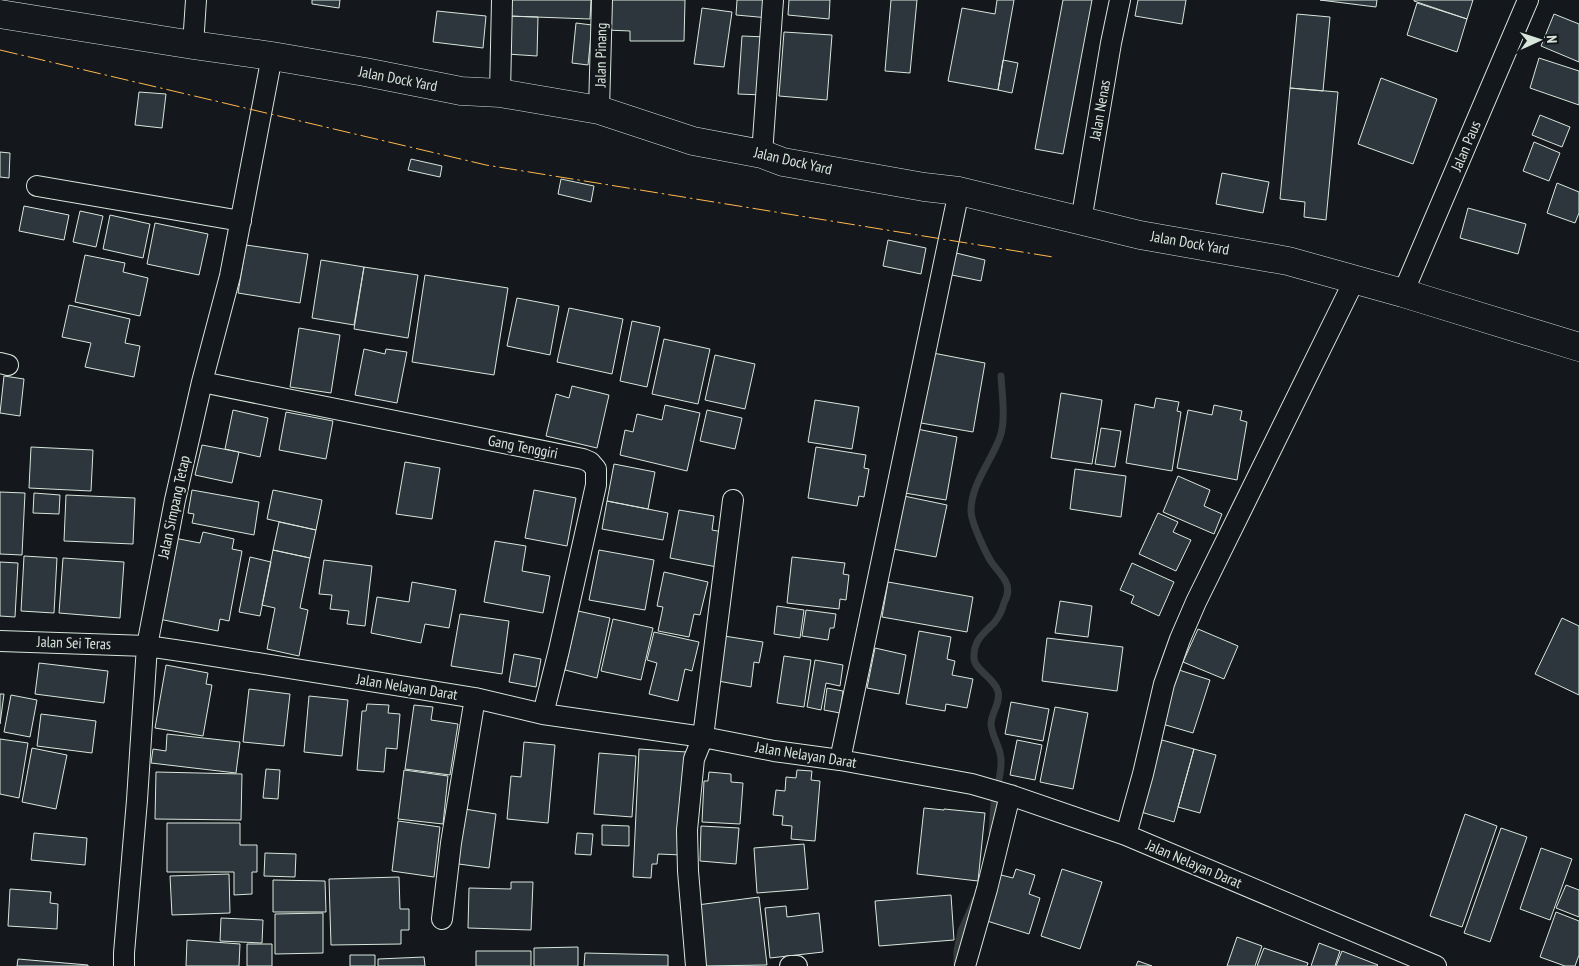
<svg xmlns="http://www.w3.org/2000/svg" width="1579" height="966" font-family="'PT Sans Narrow',sans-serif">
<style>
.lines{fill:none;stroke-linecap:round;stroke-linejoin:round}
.stream{stroke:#363b3e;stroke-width:7}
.building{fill:#2c363c;stroke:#d8e6dc}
.street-casing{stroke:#d8e6dc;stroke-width:22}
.secondary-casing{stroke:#d8e6dc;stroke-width:29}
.street{stroke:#14181c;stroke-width:20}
.secondary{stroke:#14181c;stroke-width:28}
.power{stroke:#ffb74d;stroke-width:1;stroke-dasharray:18 4 2.5 4;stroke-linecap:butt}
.labels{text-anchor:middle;stroke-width:4;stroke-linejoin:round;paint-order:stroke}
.street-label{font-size:15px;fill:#d8e6dc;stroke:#14181c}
</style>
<rect width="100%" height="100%" fill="#14181c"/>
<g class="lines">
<path class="stream" d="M992 832C993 820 993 809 995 798 997 785 1002 773 1001 760 1001 747 992 738 991 724 991 713 1001 703 998 691 994 677 974 670 974 658 973 641 983 634 994 623 999 617 1002 611 1004 603 1007 597 1009 592 1007 585 1005 577 997 570 992 563 986 554 971 522 971 511 971 484 991 462 1000 437 1006 419 1002 395 1001 376
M957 966V951L961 931 975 900"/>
</g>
<path class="building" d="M312 0H340L339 8 312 4Z
M508 0H591L590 19 508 16Z
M606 0H685L684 41H630V31L606 30Z
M737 0H771L769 18 736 15Z
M789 0H830L829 19 788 15Z
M891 0H917L910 73 885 71Z
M997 0H1014L998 90 948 81 962 8 995 14Z
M1063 0H1092L1063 154 1035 149Z
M1138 0H1186L1182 24 1135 16Z
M1320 0H1377L1376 7Z
M1414 0H1473L1467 19 1414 1Z
M1417 3 1467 19 1457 52 1407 35Z
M702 8 732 12 724 67 694 64Z
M437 11 486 16 483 48 433 42Z
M1297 14 1330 17 1323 91 1290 88Z
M1554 14 1579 24V62L1541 46Z
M508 16 538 17 537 56 507 54Z
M576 23 592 25 588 65 572 63Z
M784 32 832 35 827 100 779 96Z
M742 36 767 37 763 95 738 94Z
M1539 58 1579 71V105L1530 88Z
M1003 60 1018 63 1012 93 998 90Z
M1381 78 1437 99 1413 164 1358 144Z
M1290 88 1338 92 1326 220 1304 217 1305 202 1280 199Z
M139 92 166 94 162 128 135 125Z
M1540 115 1570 127 1562 147 1532 135Z
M1534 142 1560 153 1549 181 1523 171Z
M0 152 10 153 9 178 0 177Z
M411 159 442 166 440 177 408 170Z
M1222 173 1269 182 1263 213 1216 204Z
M561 179 594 186 591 202 558 194Z
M1557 183 1579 192V213L1575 223 1547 213Z
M24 206 69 215 64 240 19 231Z
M1468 208 1526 224 1518 254 1460 238Z
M80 211 103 216 96 247 73 242Z
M110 215 150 224 143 258 103 249Z
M155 223 208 234 199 275 147 264Z
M888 240 926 248 921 274 883 266Z
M246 245 308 254 300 303 238 293Z
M952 252 985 260 981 281 947 274Z
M85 255 125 263 123 272 148 278 140 316 75 302Z
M321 260 364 267 354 325 312 318Z
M364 267 418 275 408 338 354 329Z
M425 275 508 288 494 375 412 362Z
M517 298 559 306 550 355 507 346Z
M69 305 130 319 125 343 140 346 134 377 85 367 91 343 62 337Z
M569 308 623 319 612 374 557 362Z
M632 321 660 327 647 387 620 381Z
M299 328 340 335 331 393 290 387Z
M664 339 710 349 698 404 652 394Z
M364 349 385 354 386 349 407 352 397 403 355 395Z
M933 353 985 363 973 432 921 423Z
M715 355 755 364 745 409 705 400Z
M4 376 24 379 20 416 0 413Z
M572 386 609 395 597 448 546 436 556 394 569 398Z
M1061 393 1102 400 1092 464 1051 458Z
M1156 398 1179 402 1177 411 1181 412 1172 471 1126 463 1135 404 1154 408Z
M815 400 859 407 852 449 808 442Z
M665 405 700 413 687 471 620 455 625 430 633 432 637 414 662 420Z
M1214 405 1242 411 1240 420 1247 422 1237 480 1177 468 1188 410 1212 415Z
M233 410 268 418 260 457 225 449Z
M707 410 742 418 735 449 700 441Z
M286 412 333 421 326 459 279 450Z
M1101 428 1121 431 1115 467 1095 464Z
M917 429 957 437 946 500 905 493Z
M202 445 239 452 232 483 195 475Z
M31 447 93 450 91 491 29 488Z
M816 447 866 455 864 468 869 469 864 497 859 496 857 506 808 498Z
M405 462 440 468 432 519 396 514Z
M614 464 655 472 648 509 607 501Z
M1075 469 1126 476 1121 517 1070 509Z
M1178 476 1210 490 1204 506 1222 514 1214 534 1163 512Z
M192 490 259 502 254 535 192 523 194 514 188 513Z
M273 490 322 500 316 530 267 519Z
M534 490 576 498 567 546 525 538Z
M0 492 25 493 22 555 0 554Z
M34 493 60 495 59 514 33 513Z
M66 495 135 498 133 544 64 541Z
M904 496 947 505 936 557 893 549Z
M607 501 668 513 663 540 602 529Z
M679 510 714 516 712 530 723 532 717 567 670 558Z
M1158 513 1178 522 1173 532 1191 540 1176 571 1139 554Z
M279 522 316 530 310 558 273 550Z
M203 532 234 539 232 549 242 551 229 621 220 619 218 631 159 619 174 538 200 543Z
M495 541 526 546 522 571 550 576 543 613 484 602Z
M273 550 310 558 300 608 308 610 299 656 267 649 275 608 262 605Z
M599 550 654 560 645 610 589 600Z
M24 556 57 558 54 613 21 611Z
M250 557 271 562 260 616 239 612Z
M792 557 845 563 843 574 849 575 846 600 840 599 839 609 787 603Z
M63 558 124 562 120 618 59 613Z
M324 560 372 566 365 626 347 624 349 611 330 609 332 595 319 594Z
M0 562 18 563 15 617 0 616Z
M1132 563 1174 582 1159 616 1131 603 1134 596 1120 590Z
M664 572 708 582 700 615 694 614 689 637 658 631 663 607 657 606Z
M412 582 456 590 449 628 425 624 421 643 371 633 377 597 409 602Z
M888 582 973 597 967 632 882 617Z
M1060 601 1092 606 1088 637 1055 633Z
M777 606 804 610 800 638 774 634Z
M806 610 836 614 834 628H830L828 640 802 636Z
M578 611 610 618 597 678 565 670Z
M460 614 509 621 502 674 451 666Z
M1562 618 1579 626V695L1535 674Z
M613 619 653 628 641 680 601 671Z
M1198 629 1238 646 1224 679 1183 662Z
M919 631 951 637 947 659 955 661 952 675 973 679 967 708 946 704 945 711 906 704Z
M654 632 699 642 692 671 685 669 678 701 649 694 657 663 647 660Z
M724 636 763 642 759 663 754 662 751 687 718 681Z
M1047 638 1123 647 1117 691 1042 681Z
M875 648 906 655 899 694 867 688Z
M514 654 541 659 536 687 509 682Z
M784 656 811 660 804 707 777 703Z
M815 660 843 665 840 686 826 683 821 710 807 707Z
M39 663 108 671 104 703 35 694Z
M166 665 208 673 206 684 212 685 203 736 155 728Z
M1176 669 1210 680 1193 733 1159 723Z
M827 688 843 691 840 713 824 710Z
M249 689 290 694 284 746 243 742Z
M0 694H4L0 724Z
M11 695 37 700 30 737 4 732Z
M309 696 348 700 342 756 304 752Z
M1011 702 1049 709 1043 741 1005 734Z
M367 704 389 705 388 713 400 714 397 749 386 748 384 772 357 770 362 711H366Z
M414 705 433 707 431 720 458 724 450 775 405 769Z
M1055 707 1088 713 1073 789 1040 782Z
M41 714 96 721 92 753 37 746Z
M167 734 240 742 236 773 151 763 153 749 166 751Z
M0 739 28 743 19 798 0 794Z
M1017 740 1042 745 1035 780 1010 775Z
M1162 740 1194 749 1174 822 1141 812Z
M524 742 555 745 548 823 507 819 511 776 521 777Z
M32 748 67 755 56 809 22 802Z
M639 749 687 752 682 855 658 854 657 864H652L651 878 633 877Z
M1194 749 1216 755 1200 813 1178 807Z
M599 753 636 756 632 817 594 814Z
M266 769 280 770 278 799 263 798Z
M404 770 448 776 443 824 398 819Z
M797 770 812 771 811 780 820 781 815 841 791 839 792 826 782 825 783 816 773 815 776 790 785 791 786 777 796 778Z
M156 772 242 774 241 820 155 819Z
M709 772 731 774V782L743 783 740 824 702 822 704 781H708Z
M458 808 496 814 489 868 451 863Z
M924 808 944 810V809L985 813 978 881 917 874Z
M1465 814 1497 826 1462 927 1430 916Z
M398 821 440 827 434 877 392 871Z
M167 823H240V845H257V872H252V894L234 895V872H167Z
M602 825 629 826V846L602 845Z
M701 826 739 828 736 864 700 861Z
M1501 828 1527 837 1490 942 1464 933Z
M34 833 87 838 85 865 31 860Z
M577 833 593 834 591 855 575 854Z
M804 844 808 889 757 893 754 848Z
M1541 848 1572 859 1550 920 1520 909Z
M265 853 296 854 295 877 264 876Z
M1016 869 1035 875 1029 894 1040 898 1029 934 987 921 1001 875 1013 878Z
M1062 869 1102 882 1080 949 1041 936Z
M229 874 230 913 172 915 170 876Z
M399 877 400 909H409V930H401V944L331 945 329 879Z
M273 880 325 881 326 912H273Z
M511 882H533L531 930 468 928 469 888 511 889Z
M1566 885 1579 890V917L1556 908Z
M10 889 51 892 50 903 58 904 57 929 8 926Z
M951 895 954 940 879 946 875 901Z
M759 897 767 965 704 966 697 905Z
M786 906 787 917 819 913 823 952 770 958 765 908Z
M1556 912 1579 921V955L1575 966H1565L1540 957Z
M323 913V953L275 954V914Z
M221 918 263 920 262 943 220 941Z
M1237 937 1262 946 1255 966H1227Z
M187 940 240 944 239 966H186Z
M1319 943 1340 951 1335 966H1311Z
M247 944H272V966H247Z
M578 947V966H534V948Z
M1264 948 1308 963 1307 966H1257Z
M476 951H531V966H476Z
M1342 951 1378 965 1377 966H1336Z
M585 953 668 955V966H584Z
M350 955H375V966H350Z
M424 957 425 966H378V959Z
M18 959 88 965V966H17Z
M1138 961 1152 966H1136Z"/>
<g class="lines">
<defs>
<path id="street" d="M193 45 196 0
M500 93 502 0
M599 110 602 0
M762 154 773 0
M37 186 241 221
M1081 221 1111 43 1120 0
M1403 293 1528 0
M0 363 8 365
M202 382 583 459 590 462 596 469V485L559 650 543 714
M0 641 147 646 195 653 475 698 543 714 703 737 774 751 840 760 972 784 1010 795 1126 835 1436 966
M840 760 959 191
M1126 835 1143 774 1164 684 1180 639 1196 602 1355 279
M442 919 451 843 475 698
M124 966V953L137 800 147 646 175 500 202 382 230 276 272 56
M696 966 688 871 687 830 694 759 703 737 733 500
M790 966H797
M965 966 987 889 1010 795"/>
<path id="secondary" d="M0 14 193 45 272 56 365 72 461 91 500 93 599 110 693 141 762 154 783 162 924 187 959 191 1140 235 1288 261 1403 293 1579 347"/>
</defs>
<use href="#street" class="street-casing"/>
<use href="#secondary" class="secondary-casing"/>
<use href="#street" class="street"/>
<use href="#secondary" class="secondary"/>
<path class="power" d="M0 50 486 165 1053 257"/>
</g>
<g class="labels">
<g class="street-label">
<text transform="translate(601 55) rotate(-89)" y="5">Jalan Pinang</text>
<text transform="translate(398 79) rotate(11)" y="5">Jalan Dock Yard</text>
<text transform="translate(1100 110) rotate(-80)" y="5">Jalan Nenas</text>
<text transform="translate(1466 146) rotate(-67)" y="5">Jalan Paus</text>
<text transform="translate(793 161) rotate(13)" y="5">Jalan Dock Yard</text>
<text transform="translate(1190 243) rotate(10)" y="5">Jalan Dock Yard</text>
<text transform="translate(523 447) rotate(11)" y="5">Gang Tenggiri</text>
<text transform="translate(174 507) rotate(-78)" y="5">Jalan Simpang Tetap</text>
<text transform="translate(74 643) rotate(2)" y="5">Jalan Sei Teras</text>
<text transform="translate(407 687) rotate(9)" y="5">Jalan Nelayan Darat</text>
<text transform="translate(806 755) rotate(9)" y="5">Jalan Nelayan Darat</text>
<text transform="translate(1194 864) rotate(23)" y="5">Jalan Nelayan Darat</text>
</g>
</g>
<g transform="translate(1539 40) rotate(87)" stroke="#14181c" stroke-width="4" paint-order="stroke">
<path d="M0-4L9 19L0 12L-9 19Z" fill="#d8e6dc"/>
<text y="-8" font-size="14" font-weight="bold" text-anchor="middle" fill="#d8e6dc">N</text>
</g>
</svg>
